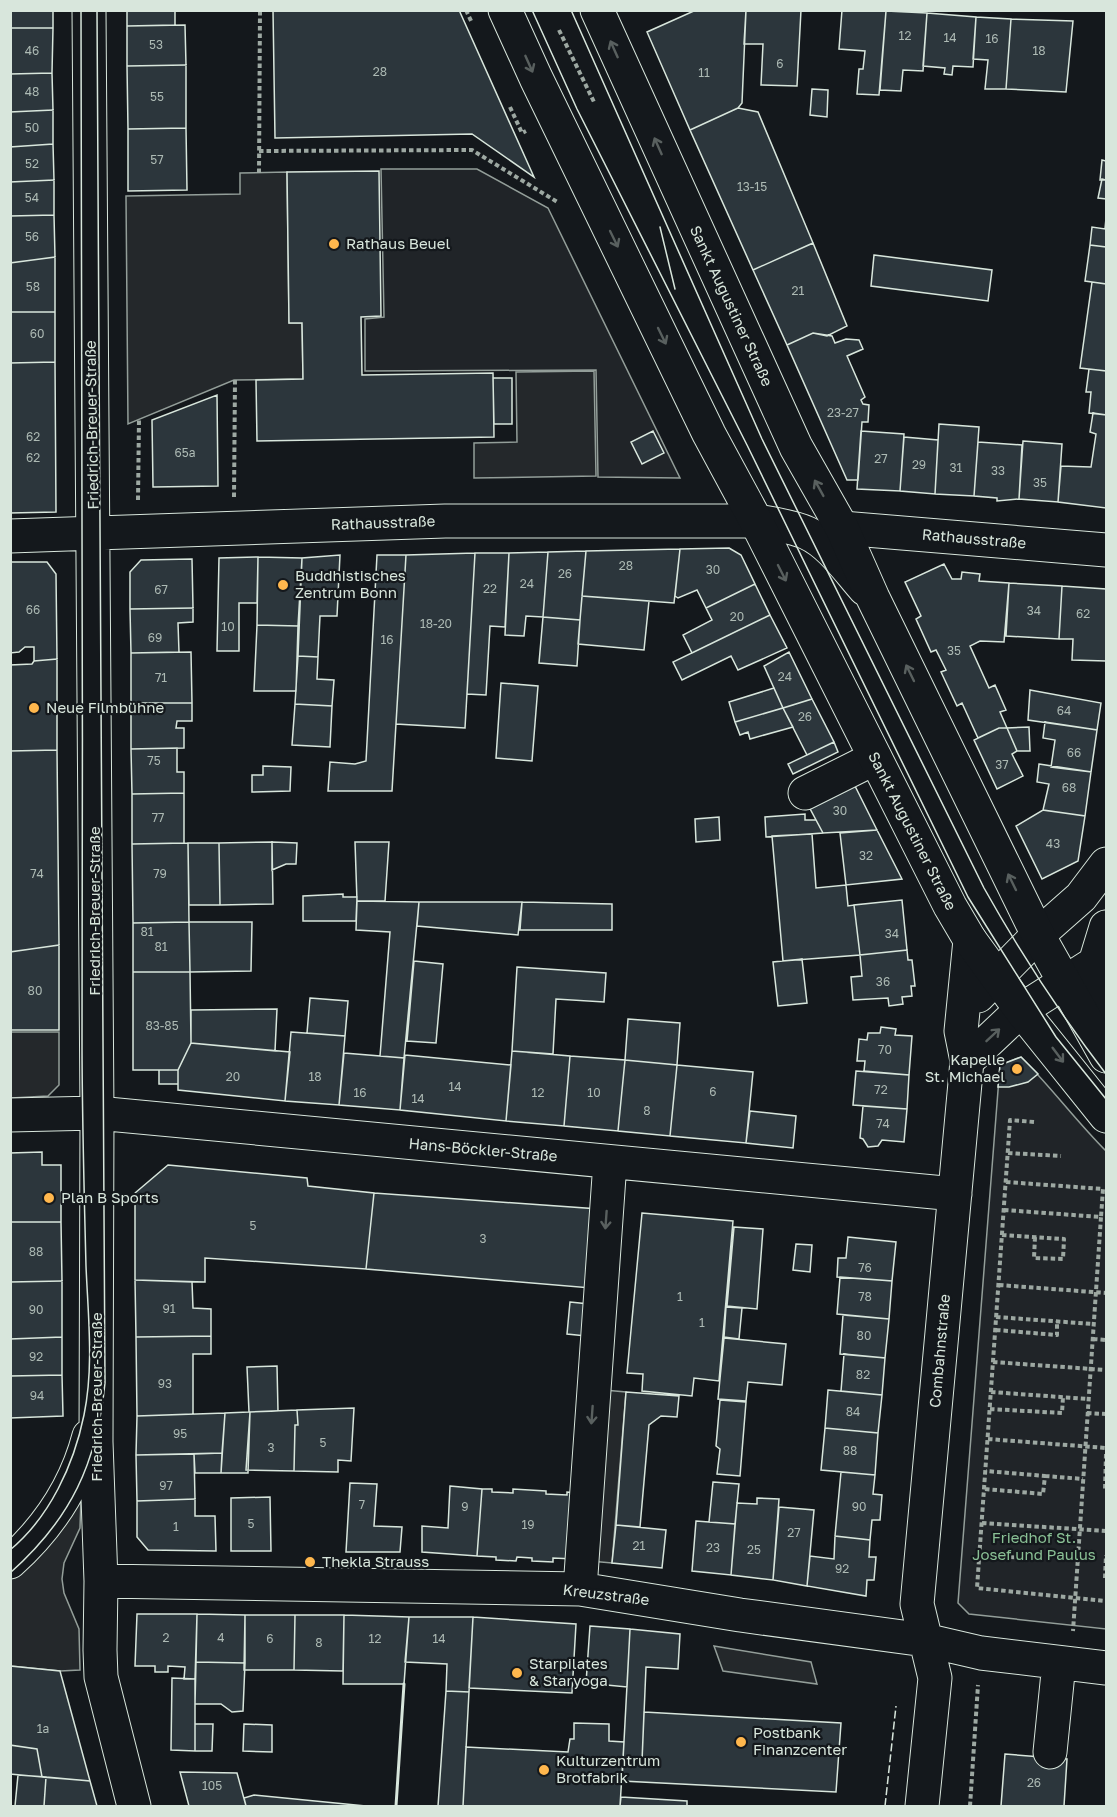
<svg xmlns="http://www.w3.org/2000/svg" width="1117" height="1817" font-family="'Golos Text',sans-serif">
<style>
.green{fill:#202428;stroke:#939e99;stroke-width:1.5}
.parking{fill:#24282b;stroke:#939e99;stroke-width:1.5}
.building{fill:#2c363c;stroke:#d8e6dc;stroke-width:1.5}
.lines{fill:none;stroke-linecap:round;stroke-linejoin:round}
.minor-casing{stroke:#d8e6dc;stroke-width:35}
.major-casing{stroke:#d8e6dc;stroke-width:35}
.path{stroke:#9da8a2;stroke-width:4;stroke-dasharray:4.5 3;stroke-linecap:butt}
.minor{stroke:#14181c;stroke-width:33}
.major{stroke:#14181c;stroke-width:33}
.tram{stroke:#d8e6dc;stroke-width:1.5}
.fence{stroke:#d8e6dc;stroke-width:1.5;stroke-dasharray:8 3;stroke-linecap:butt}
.wall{stroke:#d8e6dc;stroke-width:3}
.oneway{stroke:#59605f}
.poi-dot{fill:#ffb74d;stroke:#14181c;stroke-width:2}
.labels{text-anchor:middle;stroke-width:4.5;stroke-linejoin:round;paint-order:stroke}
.number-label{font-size:12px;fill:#adbab4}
.poi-label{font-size:15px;fill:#d8e6dc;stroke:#14181c;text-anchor:start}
.street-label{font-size:15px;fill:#d8e6dc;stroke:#14181c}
.park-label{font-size:15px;fill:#8ac095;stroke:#14181c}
</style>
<rect width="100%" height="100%" fill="#14181c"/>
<path class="green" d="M381 169H477L548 208 680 478 598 477 596 370 365 371V319L384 317Z
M1021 1057C1051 1087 1076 1121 1106 1151V1629L969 1614 958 1603 1000 1065Z"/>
<path class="parking" d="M287 172 289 323H302L303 379 234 380 128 424 126 196 240 194V173Z
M594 371 596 476 474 478V443L517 442 516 372Z
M11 1032H59V1085L48 1096 11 1098Z
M604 1390 626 1392 612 1563 590 1561Z
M81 1498 80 1528 64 1563 62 1579 64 1593 79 1629 80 1670 60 1671 11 1666 10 1580 37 1556Z
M714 1646 811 1662 817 1684 723 1671Z"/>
<path class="building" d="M10 10H53V28H10Z
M127 10H175V25L127 26Z
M273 10H459L534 177 472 134 275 138Z
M696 10H746L742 103 738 108 690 130 647 32Z
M746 10H801L797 86 761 85 763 44H744Z
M842 10 886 11 879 95 857 94 859 69H863L865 51 839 49Z
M886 11 927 13 923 71 903 70 901 91 880 90Z
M927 13 976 17 973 67 953 66 952 75 944 74 945 68 923 66Z
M976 17 1011 19 1006 89H985L988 60 973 59Z
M1011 19 1073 21 1066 92 1006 89Z
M185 25 186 65 127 66V26Z
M10 28H53L52 73 10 74Z
M186 65V128L128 129 127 66Z
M52 73 53 110 10 112V74Z
M812 89 828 90 827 117 810 115Z
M738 108 758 112 813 243 753 270 690 130Z
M53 110V144L10 147V112Z
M186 128 187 190 128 191V129Z
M53 144 54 180 10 182V147Z
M1102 160 1106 161V180H1100Z
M379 171 381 316 361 317 362 375 493 373 494 437 257 441 256 380 303 379 302 323H289L287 172Z
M1102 179 1106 180V199L1098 198Z
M54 180V215L10 216V182Z
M54 215 55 257 10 263V216Z
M1106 218V247L1090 245 1092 227 1105 229Z
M813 243 847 326 827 336 813 333 787 345 753 270Z
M1090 245 1106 247V284L1085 281Z
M874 255 992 270 988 301 871 286Z
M55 257V312H10V263Z
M1092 282 1106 284V371L1080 368Z
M10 312H55V362L10 363Z
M813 333 832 336 835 343 846 339 859 340 863 349 847 356 865 397 861 400 863 404 869 405 868 422H862L858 480H847L787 345Z
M55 362 56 512 10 513V363Z
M1089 369 1106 371V415L1089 413 1091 392H1086Z
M493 378H512V424H494Z
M217 395 218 486 153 487 152 420Z
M1093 413 1106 415V508L1058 502 1061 466 1091 467 1096 434 1090 432Z
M939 424 979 427 974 496 935 494Z
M653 431 664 453 642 464 631 442Z
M861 431 904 434 900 491 857 489Z
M904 437 938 440 935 494 900 491Z
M1023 441 1062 444 1058 502 1019 499Z
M978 442 1022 445 1019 499 997 501V498L974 496Z
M729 548 741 555 755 584 706 608 697 590 678 598 675 596 680 549Z
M680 549 674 603 582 596 586 551Z
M586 551 580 620 543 617 548 552Z
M548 552 543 617 526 616 524 636 505 635 509 553Z
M475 553 465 728 396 724 406 555Z
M475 553H509L505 627 490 626 486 695 467 694Z
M340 555 337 616H320L318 657 298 656 302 558Z
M377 555H406L392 791H328L330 762 355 764 366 761Z
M258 557 257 603H239V651H217L219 558Z
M258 557 302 558 298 626 257 625Z
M192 559 193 608 130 609V572L141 560Z
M10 562H47L56 574 57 659 34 661V647H25L19 652 10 653Z
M944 564 952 579H961L962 572 980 574 979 581 1009 583 1004 642 980 641 970 646 989 688 995 685 1006 710 1000 712 1007 728H999L978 738 962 703 957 706 941 672 946 670 936 650 931 652 916 619 921 616 905 582Z
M1009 583 1062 586 1059 639 1006 636Z
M755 584 770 615 692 653 683 635 712 620 706 608Z
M1062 586 1106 589V661L1072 660 1073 639H1059Z
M582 596 649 601 644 650 578 644Z
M193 608V622L178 623 179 652 131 653 130 609Z
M770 615 787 648 738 670 731 656 682 680 673 662Z
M543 617 580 620 577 666 539 663Z
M257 625 298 626 296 691H254Z
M191 652 192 703H131V653Z
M789 652 812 699 783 708 764 666Z
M298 656 318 657 317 679 334 680 332 706 295 704Z
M57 659V750L10 751V665L32 664 34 661Z
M501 683 538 686 532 761 496 758Z
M774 688 783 708 735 722 729 702Z
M1030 690 1101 703 1097 730 1028 720Z
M812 699 834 742 807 755 783 708Z
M131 703H192V721H177L176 728H184V748L131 749Z
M295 704 332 706 330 747 292 745Z
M783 708 793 727 750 739 748 732 740 735 735 722Z
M1045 722 1097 730 1091 772 1051 767 1055 740 1043 738Z
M1029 727 1030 751H1017L1007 728Z
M999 728H1007L1017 751 1012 754 1023 776 997 789 974 740Z
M834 742 838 752 793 774 788 764Z
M177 748V772H184V793L132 794 131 749Z
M57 750 59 945 10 952V751Z
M1039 764 1091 772 1085 816 1043 810 1049 784 1037 782Z
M263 766 291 767 290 791 252 792V775H263Z
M852 780 877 830 823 833 807 803Z
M184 793V843L132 844V794Z
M1043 810 1085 816 1078 861 1042 879 1016 826Z
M805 814V820H816L823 833 766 837 765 817Z
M719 817 720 840 696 842 695 819Z
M877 830 902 879 846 885 840 833Z
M812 834 816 888 846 885 848 906 854 905 860 955 783 961 772 836Z
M272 842 273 904 220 905 219 843Z
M272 842 297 843 296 864H286L272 870Z
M355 842H389L385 901H357Z
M188 843 189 922 133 923 132 844Z
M188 843H219L220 905H189Z
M343 894V897H357L356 921H303V896Z
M902 900 907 950 860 955 854 905Z
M357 901 419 902 404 1058 380 1056 390 932 356 930Z
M419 902H522L518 935 417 926Z
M522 902 612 904V930H520Z
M189 922 190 972H133V923Z
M189 922H252L251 971 190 972Z
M59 945V1030H10V952Z
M907 950 908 960H912L915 986H911L912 996 902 997 903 1004 889 1006 888 998 853 1000 851 977 862 976 860 955Z
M802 959 807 1003 778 1006 773 962Z
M414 961 443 964 436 1043 407 1041Z
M517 967 606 973 604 1002 556 999 553 1054 512 1051Z
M133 972H190L191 1043 178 1070H133Z
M310 998 348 1001 345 1036 307 1033Z
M277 1009 275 1051 191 1043V1010Z
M628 1019 680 1023 677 1065 625 1060Z
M881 1027 896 1029 895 1035 912 1036 909 1075 864 1071 865 1061H857L859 1039 867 1040 868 1033H880Z
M291 1032 345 1036 339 1105 285 1101Z
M191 1043 290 1052 285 1101 178 1090V1070Z
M512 1051 570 1056 564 1126 506 1121Z
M344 1053 404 1058 400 1110 339 1105Z
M405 1055 511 1065 506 1121 400 1110Z
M570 1056 625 1060 618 1131 564 1126Z
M1021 1057 1038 1074 1028 1082 1009 1087H998L1000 1065Z
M625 1060 677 1065 670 1136 618 1131Z
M677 1065 753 1072 746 1143 670 1136Z
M159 1070H178V1084H159Z
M856 1071 909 1075 907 1109 853 1105Z
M863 1106 907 1109 904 1142 882 1140 878 1146 868 1147 863 1139 860 1138Z
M750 1111 796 1116 793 1148 746 1143Z
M42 1152V1165H61V1222H10V1153Z
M168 1165 307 1178 308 1186 374 1193 366 1269 205 1258V1282L135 1280V1193Z
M374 1193 599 1209 591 1288 366 1269Z
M642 1213 733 1221 719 1381 694 1378 692 1396 642 1391 643 1374 627 1373Z
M10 1222H61L62 1281 10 1282Z
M734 1227 763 1229 757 1309 727 1306Z
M848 1237 896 1242 892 1281 837 1277 838 1258H846Z
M796 1244 812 1245 810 1272 793 1270Z
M840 1277 892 1281 889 1319 837 1314Z
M135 1280 192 1282 193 1308 211 1309V1336L136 1337Z
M62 1281V1337L10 1339V1282Z
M570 1302 589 1304 586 1336 567 1334Z
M726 1307 742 1308 739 1339 724 1337Z
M843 1315 889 1319 885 1358 840 1354Z
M211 1336V1354H193V1414L137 1416 136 1337Z
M62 1337V1375L10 1376V1339Z
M724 1338 786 1344 782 1385 748 1382 746 1401 718 1399Z
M844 1354 885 1358 882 1395 841 1391Z
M277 1366 278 1411 249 1412 247 1367Z
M62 1375 63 1416 10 1418V1376Z
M828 1390 882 1395 878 1433 825 1428Z
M626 1392 679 1396 677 1417 661 1416 649 1425 640 1527 616 1525Z
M720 1400 746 1402 740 1476 717 1474 720 1449 716 1446Z
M354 1408 351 1461 338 1460V1472L294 1471 295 1425H298L297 1410Z
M297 1410 298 1425H295L294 1471 246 1470 250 1412Z
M249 1412H250L248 1473H221L225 1413Z
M225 1413 222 1453 136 1455 137 1416Z
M825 1428 878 1433 875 1475 821 1470Z
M222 1453 221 1473H195L194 1454Z
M194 1454 195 1499 137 1501 136 1455Z
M841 1472 875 1475 873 1494 882 1495 880 1520H872L870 1540 835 1536Z
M713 1482 739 1484 735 1524 709 1522Z
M350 1483 377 1484 374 1526 402 1527 400 1552H346Z
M450 1486 482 1489 477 1556 422 1552V1526L448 1528Z
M482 1489H492V1492L513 1493V1489L546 1491V1494L567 1495V1492L578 1493 574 1559 553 1558V1562L532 1561V1558L517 1557 516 1561 496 1560V1557L477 1556Z
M270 1497 271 1551H231V1498Z
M757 1498 779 1499 773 1580 731 1575 737 1503 757 1504Z
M195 1499V1516H215L216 1551 148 1550 137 1537V1501Z
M779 1507 814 1510 807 1586 773 1580Z
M696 1521 735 1524 731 1575 692 1571Z
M616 1525 666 1530 662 1568 612 1563Z
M835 1536 870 1540 869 1557H876L874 1580H867L866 1596 807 1586 810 1556 834 1559Z
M137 1614H197L195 1679H184L185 1667 168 1666V1672H155V1666H135Z
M197 1614 245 1615V1663L196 1662Z
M245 1615H295L294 1670H244Z
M295 1615H344L343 1671 294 1670Z
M344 1615 409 1617 404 1684H343Z
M409 1617H473L469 1692 446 1691 447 1664 405 1662Z
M473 1617 576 1624 572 1693 469 1688Z
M590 1626 630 1629 627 1687 586 1683Z
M630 1629 680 1634 678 1669 646 1667 642 1761 623 1760Z
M196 1662 245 1663 243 1711 232 1712 221 1704H195Z
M10 1666 60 1671 90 1781 42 1777 37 1749 10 1745Z
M172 1678 195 1679V1751L171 1750Z
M446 1691 469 1692 463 1806H438Z
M644 1712 841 1723 836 1792 622 1781 623 1760 642 1761Z
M574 1723 609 1724V1741L624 1742 620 1806H463L466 1747 568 1752 570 1739H574Z
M195 1724H213L212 1751H195Z
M244 1724 272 1725V1752L243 1751Z
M10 1745 37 1749 42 1777 10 1774Z
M1005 1754 1067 1759 1064 1806H1001Z
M180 1772 237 1773 246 1806H189Z
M18 1775 46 1777 44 1806H15Z
M46 1777 90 1781 97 1806H44Z
M254 1795 366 1806H246L244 1798Z
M621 1797 687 1801V1806H620Z"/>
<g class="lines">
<defs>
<path id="minor" d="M89 10 97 1113 96 1442 101 1581 100 1650 101 1677 134 1806
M842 528 1106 550
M10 536 445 521H756C773 524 792 526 807 533 831 544 848 570 865 589
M805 793 875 758
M978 996 1038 935 1081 897 1106 864
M1096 1037 1095 963 1106 927
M967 1061 1021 1010 1095 963
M10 1115 97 1113 955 1194
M10 1562C48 1528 76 1486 89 1436
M101 1581 580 1589 740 1615 925 1640 981 1653 1106 1668
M580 1589 610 1162
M1050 1752 1059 1663
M922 1806 935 1678 917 1604 967 1061 961 1031 970 940"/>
<path id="major" d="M505 10 536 78 709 434 756 521 950 906 970 940 1021 1010 1106 1116
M597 10 796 447 842 528 873 598 1038 935 1106 1056"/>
</defs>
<use href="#minor" class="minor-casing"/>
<use href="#major" class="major-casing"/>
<path class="path" d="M466 10 472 23
M559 30 594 102
M510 107 522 133 526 131
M259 151 472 150 559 203
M259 173 260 10
M234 497 235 380
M138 500 139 419
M1034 1122 1010 1120 977 1588 1106 1601
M1008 1153 1061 1156
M1006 1182 1103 1189 1101 1217
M1004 1210 1101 1217 1073 1631
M1002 1235 1064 1239 1063 1259 1034 1258 1035 1237
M999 1285 1106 1293
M996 1317 1093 1324
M996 1330 1057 1335V1321
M1093 1339 1106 1340
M993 1362 1106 1370
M991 1392 1088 1399
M990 1409 1062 1413 1063 1397
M1087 1413 1106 1414
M988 1439 1106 1448
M1106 1454 1105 1490H1106
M1045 1476 1083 1479
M985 1489 1043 1494 1045 1476 986 1471
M982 1523 1106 1531
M980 1555 1038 1559
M1105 1578 1106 1555
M970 1806 978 1685"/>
<use href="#minor" class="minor"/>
<use href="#major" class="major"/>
<path class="tram" d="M532 10 577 109 747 445 968 897 1056 1037 1106 1099
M571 10 762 439 984 888C1021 954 1060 1014 1106 1074
M660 227 675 289
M10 1550C50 1517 74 1464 84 1415 94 1367 88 1315 86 1266 84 1190 82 1114 82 1039 83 696 82 353 81 10
M10 1573C71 1519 97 1463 105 1383 104 926 101 468 97 10"/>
<path class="fence" d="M885 1806 896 1706"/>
<path class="wall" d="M396 1806 404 1684"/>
</g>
<defs><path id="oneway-shaft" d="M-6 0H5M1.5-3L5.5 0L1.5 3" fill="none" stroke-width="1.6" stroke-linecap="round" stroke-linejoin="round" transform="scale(1.5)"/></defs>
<g class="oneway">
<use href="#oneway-shaft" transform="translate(614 49) rotate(-114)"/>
<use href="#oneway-shaft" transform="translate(529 64) rotate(66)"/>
<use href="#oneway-shaft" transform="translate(658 146) rotate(-114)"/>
<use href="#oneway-shaft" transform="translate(614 239) rotate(64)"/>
<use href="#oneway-shaft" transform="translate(662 336) rotate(64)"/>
<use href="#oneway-shaft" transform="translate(819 488) rotate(-119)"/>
<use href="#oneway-shaft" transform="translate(782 573) rotate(63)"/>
<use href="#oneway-shaft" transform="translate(910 673) rotate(-116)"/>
<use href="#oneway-shaft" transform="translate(1012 882) rotate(-116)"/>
<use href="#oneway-shaft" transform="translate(993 1035) rotate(-43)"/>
<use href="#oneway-shaft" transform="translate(1058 1055) rotate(53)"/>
<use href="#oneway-shaft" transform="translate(606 1220) rotate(94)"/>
<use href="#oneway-shaft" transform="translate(592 1415) rotate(94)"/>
</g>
<g class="poi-dot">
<circle cx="334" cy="244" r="6"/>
<circle cx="283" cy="585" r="6"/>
<circle cx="34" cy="708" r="6"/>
<circle cx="1017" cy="1069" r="6"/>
<circle cx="49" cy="1198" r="6"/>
<circle cx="310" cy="1562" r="6"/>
<circle cx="517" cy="1673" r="6"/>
<circle cx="741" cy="1742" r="6"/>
<circle cx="544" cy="1770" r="6"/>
</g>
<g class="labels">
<g class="number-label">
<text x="905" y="40">12</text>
<text x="950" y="42">14</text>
<text x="992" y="43">16</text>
<text x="156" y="49">53</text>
<text x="32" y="55">46</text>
<text x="1039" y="55">18</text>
<text x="780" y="68">6</text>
<text x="380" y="76">28</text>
<text x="704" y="77">11</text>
<text x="32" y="96">48</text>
<text x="157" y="101">55</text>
<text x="32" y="132">50</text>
<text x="157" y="164">57</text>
<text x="32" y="168">52</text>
<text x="752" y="191">13-15</text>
<text x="32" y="202">54</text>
<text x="32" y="241">56</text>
<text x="33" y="291">58</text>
<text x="798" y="295">21</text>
<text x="37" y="338">60</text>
<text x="843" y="417">23-27</text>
<text x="33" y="441">62</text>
<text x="185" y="457">65a</text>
<text x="33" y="462">62</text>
<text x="881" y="463">27</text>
<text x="919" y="469">29</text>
<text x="956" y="472">31</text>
<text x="998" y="475">33</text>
<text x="1040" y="487">35</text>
<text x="626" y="570">28</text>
<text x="713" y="574">30</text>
<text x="565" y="578">26</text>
<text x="527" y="588">24</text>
<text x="490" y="593">22</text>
<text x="161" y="594">67</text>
<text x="33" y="614">66</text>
<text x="1034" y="615">34</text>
<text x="1083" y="618">62</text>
<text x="737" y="621">20</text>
<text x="436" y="628">18-20</text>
<text x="228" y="631">10</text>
<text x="155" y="642">69</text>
<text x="387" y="644">16</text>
<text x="954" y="655">35</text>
<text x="785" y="681">24</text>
<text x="161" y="682">71</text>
<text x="1064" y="715">64</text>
<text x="805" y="721">26</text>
<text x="1074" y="757">66</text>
<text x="154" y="765">75</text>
<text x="1002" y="769">37</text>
<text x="1069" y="792">68</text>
<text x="840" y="815">30</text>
<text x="158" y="822">77</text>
<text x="1053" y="848">43</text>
<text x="866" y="860">32</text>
<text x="37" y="878">74</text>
<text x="160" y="878">79</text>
<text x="147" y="936">81</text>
<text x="892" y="938">34</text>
<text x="161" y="951">81</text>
<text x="883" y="986">36</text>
<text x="35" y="995">80</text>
<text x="162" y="1030">83-85</text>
<text x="885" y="1054">70</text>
<text x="233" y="1081">20</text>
<text x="315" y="1081">18</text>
<text x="455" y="1091">14</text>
<text x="881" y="1094">72</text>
<text x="713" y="1096">6</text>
<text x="360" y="1097">16</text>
<text x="538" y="1097">12</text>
<text x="594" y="1097">10</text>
<text x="418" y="1103">14</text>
<text x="647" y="1115">8</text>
<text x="883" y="1128">74</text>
<text x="253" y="1230">5</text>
<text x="483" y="1243">3</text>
<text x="36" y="1256">88</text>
<text x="865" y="1272">76</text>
<text x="680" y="1301">1</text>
<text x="865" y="1301">78</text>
<text x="169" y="1313">91</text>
<text x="36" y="1314">90</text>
<text x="702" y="1327">1</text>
<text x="864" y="1340">80</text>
<text x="36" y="1361">92</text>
<text x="863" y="1379">82</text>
<text x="165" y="1388">93</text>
<text x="37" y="1400">94</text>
<text x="853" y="1416">84</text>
<text x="180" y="1438">95</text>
<text x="323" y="1447">5</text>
<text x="271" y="1452">3</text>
<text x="850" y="1455">88</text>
<text x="166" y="1490">97</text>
<text x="362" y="1509">7</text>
<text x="465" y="1511">9</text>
<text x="859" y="1511">90</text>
<text x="251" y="1528">5</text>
<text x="528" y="1529">19</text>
<text x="176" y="1531">1</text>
<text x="794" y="1537">27</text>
<text x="639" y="1550">21</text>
<text x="713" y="1552">23</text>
<text x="754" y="1554">25</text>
<text x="842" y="1573">92</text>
<text x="166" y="1642">2</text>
<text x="221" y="1642">4</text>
<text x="270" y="1643">6</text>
<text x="375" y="1643">12</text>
<text x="439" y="1643">14</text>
<text x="319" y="1647">8</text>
<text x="43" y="1733">1a</text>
<text x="1034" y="1787">26</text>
<text x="212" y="1790">105</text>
</g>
<g class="poi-label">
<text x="346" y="249">Rathaus Beuel</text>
<text x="295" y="581">Buddhistisches<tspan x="295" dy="17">Zentrum Bonn</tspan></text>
<text x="46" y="713">Neue Filmbühne</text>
<text x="1005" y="1065" text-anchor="end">Kapelle<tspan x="1005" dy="17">St. Michael</tspan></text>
<text x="61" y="1203">Plan B Sports</text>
<text x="322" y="1567">Thekla Strauss</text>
<text x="529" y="1669">Starpilates<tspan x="529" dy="17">&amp; Staryoga</tspan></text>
<text x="753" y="1738">Postbank<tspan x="753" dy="17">Finanzcenter</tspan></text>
<text x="556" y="1766">Kulturzentrum<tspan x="556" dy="17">Brotfabrik</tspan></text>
</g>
<g class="street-label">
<text transform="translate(731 306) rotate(65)" y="5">Sankt Augustiner Straße</text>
<text transform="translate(92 425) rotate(-91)" y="5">Friedrich-Breuer-Straße</text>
<text transform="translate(383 523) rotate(-2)" y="5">Rathausstraße</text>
<text transform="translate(974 539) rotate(5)" y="5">Rathausstraße</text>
<text transform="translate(912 831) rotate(63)" y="5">Sankt Augustiner Straße</text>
<text transform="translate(95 911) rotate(-90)" y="5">Friedrich-Breuer-Straße</text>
<text transform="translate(483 1150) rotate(5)" y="5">Hans-Böckler-Straße</text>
<text transform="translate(940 1351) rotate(-85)" y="5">Combahnstraße</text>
<text transform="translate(97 1397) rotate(-90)" y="5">Friedrich-Breuer-Straße</text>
<text transform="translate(606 1595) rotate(7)" y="5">Kreuzstraße</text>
</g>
<g class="park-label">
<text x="1034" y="1543">Friedhof St.<tspan x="1034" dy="17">Josef und Paulus</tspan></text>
</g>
</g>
<rect width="1117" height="1817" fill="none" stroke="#d8e6dc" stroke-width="24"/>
</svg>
